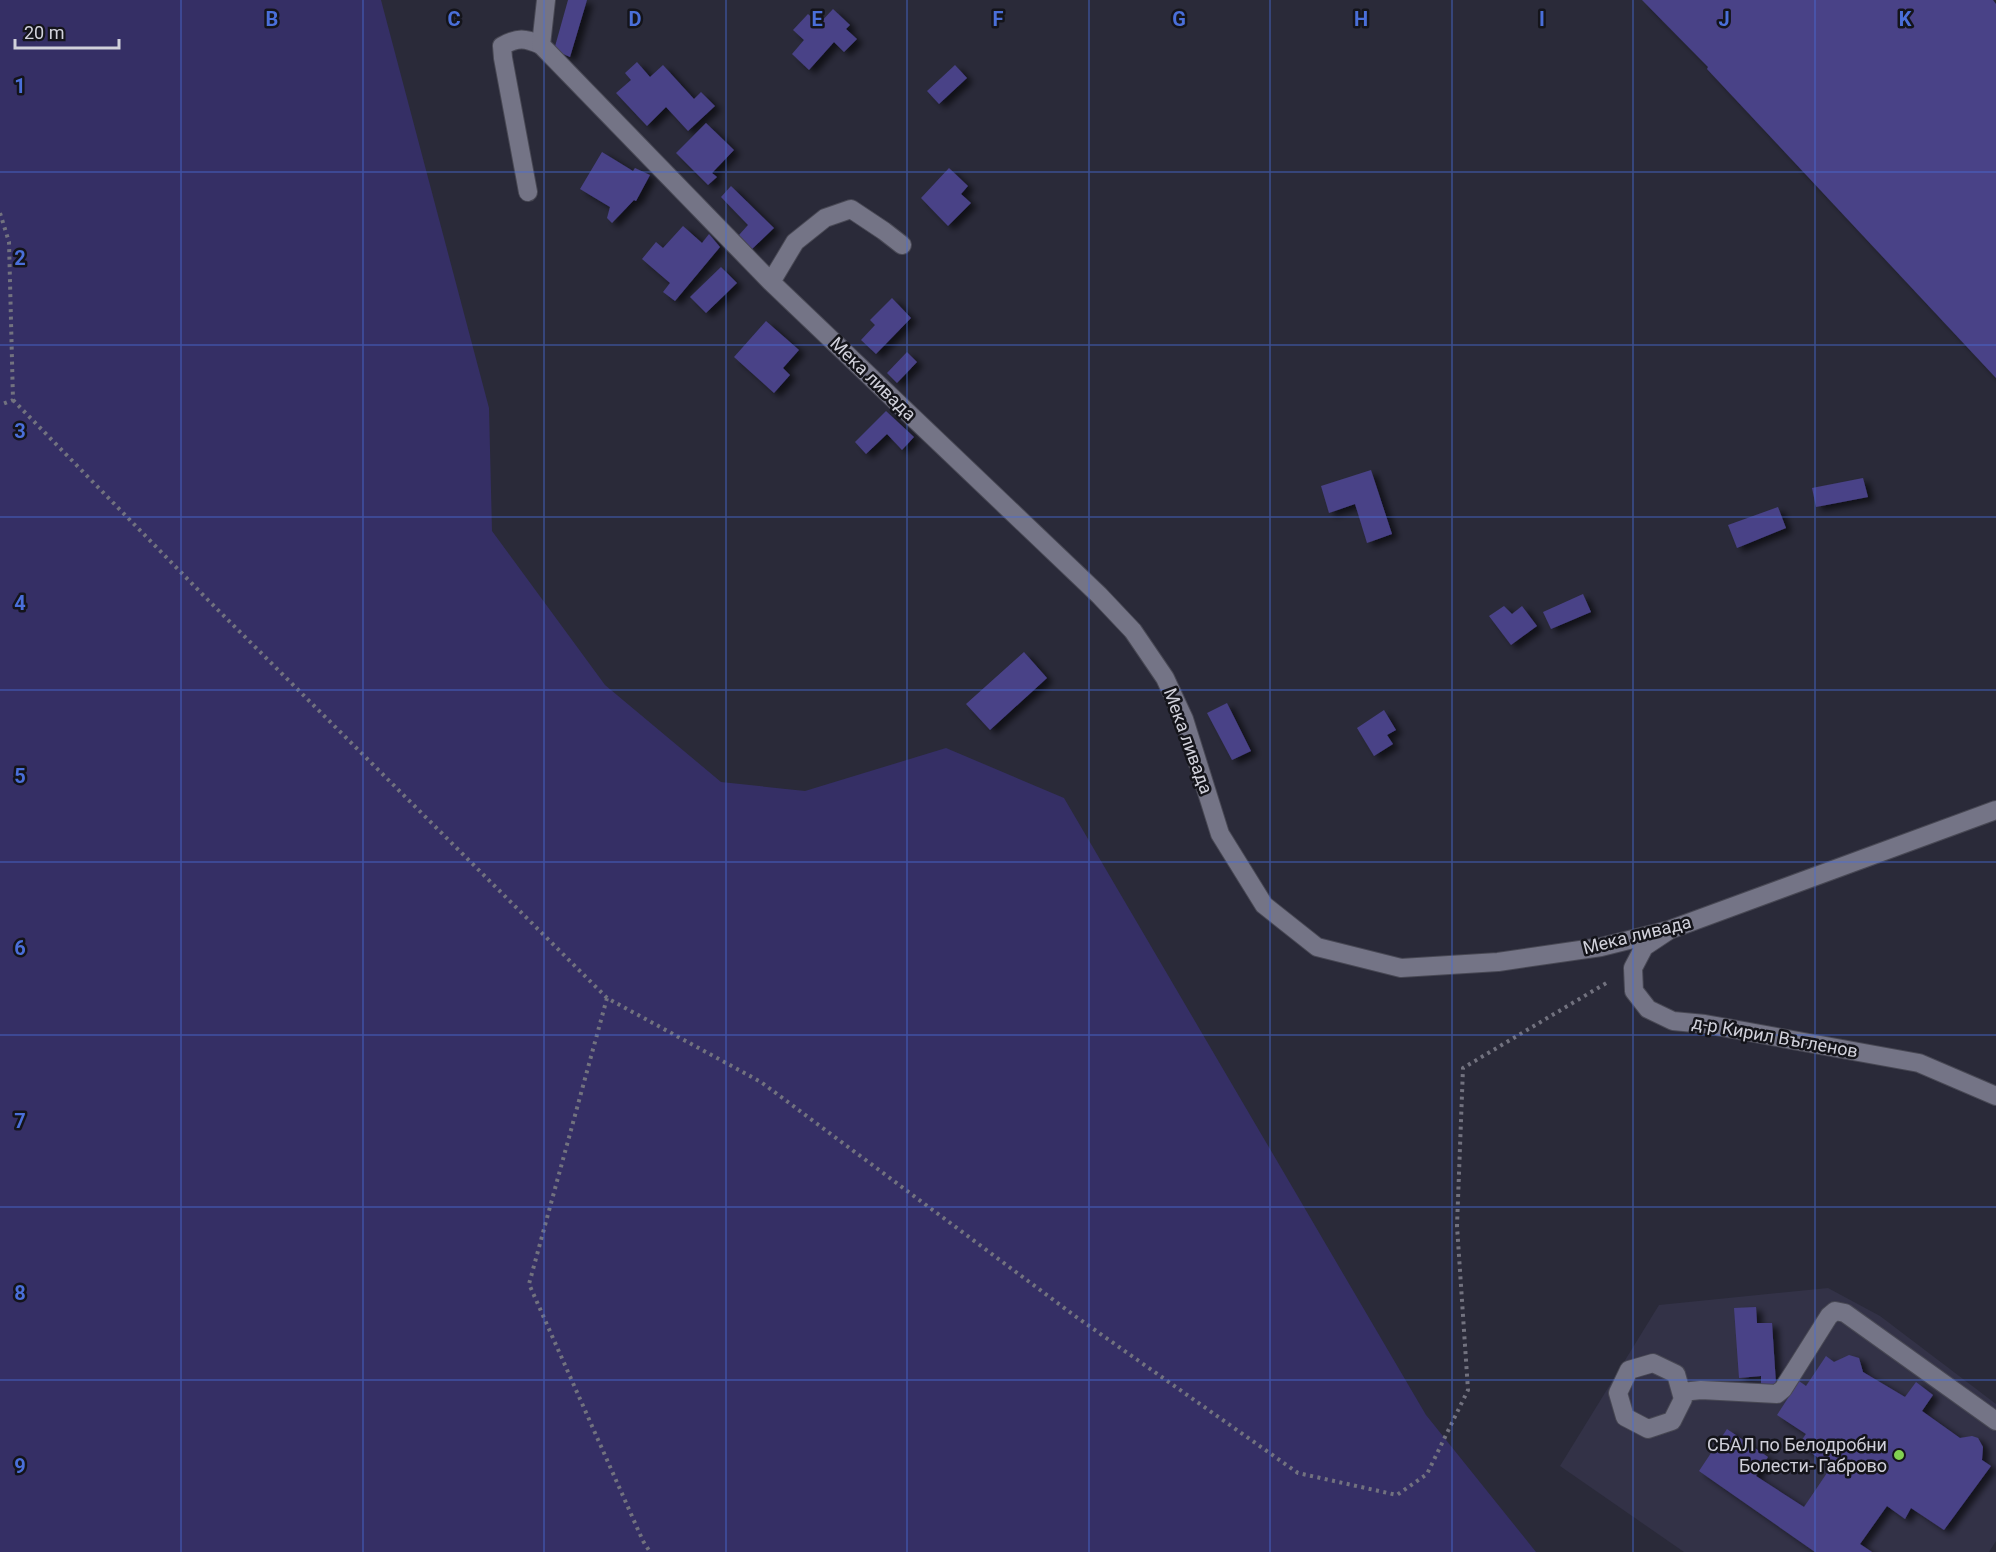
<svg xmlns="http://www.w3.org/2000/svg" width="1996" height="1552" font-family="Roboto,sans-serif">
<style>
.built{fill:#333247}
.green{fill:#352f65}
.building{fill:#494287;filter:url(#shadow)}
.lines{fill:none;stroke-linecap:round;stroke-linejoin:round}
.service-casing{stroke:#484854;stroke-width:20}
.minor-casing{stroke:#484854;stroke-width:20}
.path{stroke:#72727f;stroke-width:4;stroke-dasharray:3 4.5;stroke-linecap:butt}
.service{stroke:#747486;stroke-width:18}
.minor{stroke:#747486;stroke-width:18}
.grid{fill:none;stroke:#4a6fd9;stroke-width:1.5;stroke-opacity:0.55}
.poi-dot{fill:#81d051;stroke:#14141a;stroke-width:2}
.labels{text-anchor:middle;stroke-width:5;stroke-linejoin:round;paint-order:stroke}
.street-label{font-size:18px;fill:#d1d1db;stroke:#14141a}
.poi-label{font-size:18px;fill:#d1d1db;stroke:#14141a;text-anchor:end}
.grid-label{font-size:20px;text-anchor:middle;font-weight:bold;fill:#4a6fd9;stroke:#14141a;stroke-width:5;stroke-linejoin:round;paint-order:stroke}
</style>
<defs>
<filter id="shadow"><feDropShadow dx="6" dy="4" stdDeviation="3" flood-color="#0009"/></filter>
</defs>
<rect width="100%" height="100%" fill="#2a2a39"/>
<path class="built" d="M1828 1288 1880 1316 1996 1404V1541L1989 1552H1684L1560 1466 1659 1305Z"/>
<path class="green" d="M0 0H381L489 408 492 531 605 685 721 782 805 791 946 748 1064 798 1426 1415 1536 1552H0Z"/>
<path class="building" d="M568 0H587L570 57 554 50Z
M1642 0H1993L1996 4V378L1707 69 1708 67Z
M833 9 850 25 846 29 857 39 844 52 834 42 809 70 792 54 804 40 793 30 808 14 819 24Z
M637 62 650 77 663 65 694 99 701 92 715 106 688 131 666 107 647 126 616 93 631 80 625 73Z
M955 65 967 78 939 104 927 91Z
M706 123 734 150 712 173 717 177 708 185 676 153Z
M602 152 633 171 635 168 650 175 636 201 634 200 612 223 607 218 610 207 580 189Z
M949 168 968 186 961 194 971 203 948 226 921 198Z
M731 186 774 228 752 249 739 235 748 225 721 197Z
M683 226 702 243 709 234 720 247 675 301 663 292 670 283 642 259 656 242 663 248Z
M721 267 737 283 706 313 690 297Z
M892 298 911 318 876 354 861 340 875 325 870 320Z
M766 321 799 350 783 368 790 375 774 393 734 357Z
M907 352 917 362 897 383 887 373Z
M886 411 914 437 902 450 887 434 866 454 855 442Z
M1371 470 1392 534 1367 543 1355 504 1329 513 1321 486Z
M1863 478 1868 497 1816 507 1812 488Z
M1778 507 1786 528 1737 548 1728 525Z
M1583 594 1591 612 1551 629 1543 612Z
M1504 606 1512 614 1522 606 1537 626 1511 645 1489 616Z
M1024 652 1047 678 990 730 966 704Z
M1227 703 1251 751 1232 760 1207 713Z
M1384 710 1396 730 1387 735 1393 744 1374 756 1357 728Z
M1756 1307 1757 1323H1772L1776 1384 1761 1385V1376L1739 1378 1734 1308Z
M1849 1355 1859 1358 1863 1372 1905 1397 1916 1382 1933 1395 1922 1411 1960 1438 1972 1436 1978 1438 1983 1447 1982 1460 1991 1466 1944 1530 1911 1508 1905 1519 1887 1506 1860 1544 1872 1552H1815L1699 1471 1727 1429 1768 1457 1756 1476 1804 1507 1831 1467 1799 1444 1806 1434 1777 1415 1799 1381 1806 1386 1826 1356 1834 1362Z"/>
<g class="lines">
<defs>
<path id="service" d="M528 192 503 58 502 46C518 37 525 38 541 45
M1668 931 1644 947 1633 968 1634 991 1648 1009 1673 1021 1705 1024 1919 1063 1996 1096
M1653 1363 1676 1374 1683 1399 1672 1421 1648 1429 1625 1417 1618 1393 1629 1370Z
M1682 1392 1701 1390 1777 1394 1783 1389 1829 1316 1835 1311 1845 1313 1996 1421"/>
<path id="minor" d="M546 0 541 45 771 282 1099 595 1133 631 1165 678 1184 719 1220 834 1264 905 1317 947 1401 968 1498 962 1601 947 1669 930 1996 810
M771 282 795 242 825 218 851 209 884 231 902 245"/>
</defs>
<use href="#service" class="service-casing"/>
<use href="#minor" class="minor-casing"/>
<path class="path" d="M0 213 9 242 13 400 0 405
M13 400 206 598 607 998 761 1082 1075 1316 1298 1473 1397 1495 1427 1474 1468 1390 1457 1226 1463 1068 1608 982
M607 998 529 1284 643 1541 650 1552"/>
<use href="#service" class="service"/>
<use href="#minor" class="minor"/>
</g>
<path class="grid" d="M181 0V1552M363 0V1552M544 0V1552M726 0V1552M907 0V1552M1089 0V1552M1270 0V1552M1452 0V1552M1633 0V1552M1815 0V1552M0 172H1996M0 345H1996M0 517H1996M0 690H1996M0 862H1996M0 1035H1996M0 1207H1996M0 1380H1996"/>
<circle class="poi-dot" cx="1899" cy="1455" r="6"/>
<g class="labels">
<g class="street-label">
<text transform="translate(873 379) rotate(44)" y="6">Мека ливада</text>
<text transform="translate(1188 741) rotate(70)" y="6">Мека ливада</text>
<text transform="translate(1637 935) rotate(-14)" y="6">Мека ливада</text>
<text transform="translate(1775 1037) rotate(10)" y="6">д-р Кирил Въгленов</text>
</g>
<g class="poi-label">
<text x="1887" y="1451">СБАЛ по Белодробни<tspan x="1887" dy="21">Болести- Габрово</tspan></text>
</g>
</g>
<g class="grid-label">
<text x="272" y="26">B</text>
<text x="454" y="26">C</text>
<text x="635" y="26">D</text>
<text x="817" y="26">E</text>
<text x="998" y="26">F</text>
<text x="1179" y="26">G</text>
<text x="1361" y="26">H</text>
<text x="1542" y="26">I</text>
<text x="1724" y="26">J</text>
<text x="1905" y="26">K</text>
<text x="20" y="93">1</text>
<text x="20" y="265">2</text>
<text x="20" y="438">3</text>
<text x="20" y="610">4</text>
<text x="20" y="783">5</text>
<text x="20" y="955">6</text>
<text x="20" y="1128">7</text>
<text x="20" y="1300">8</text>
<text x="20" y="1473">9</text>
</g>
<path d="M15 39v9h104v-9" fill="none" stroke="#d1d1db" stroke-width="3"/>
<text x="24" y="39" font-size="18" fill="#d1d1db" stroke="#14141a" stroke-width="4.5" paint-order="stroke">20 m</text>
</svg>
